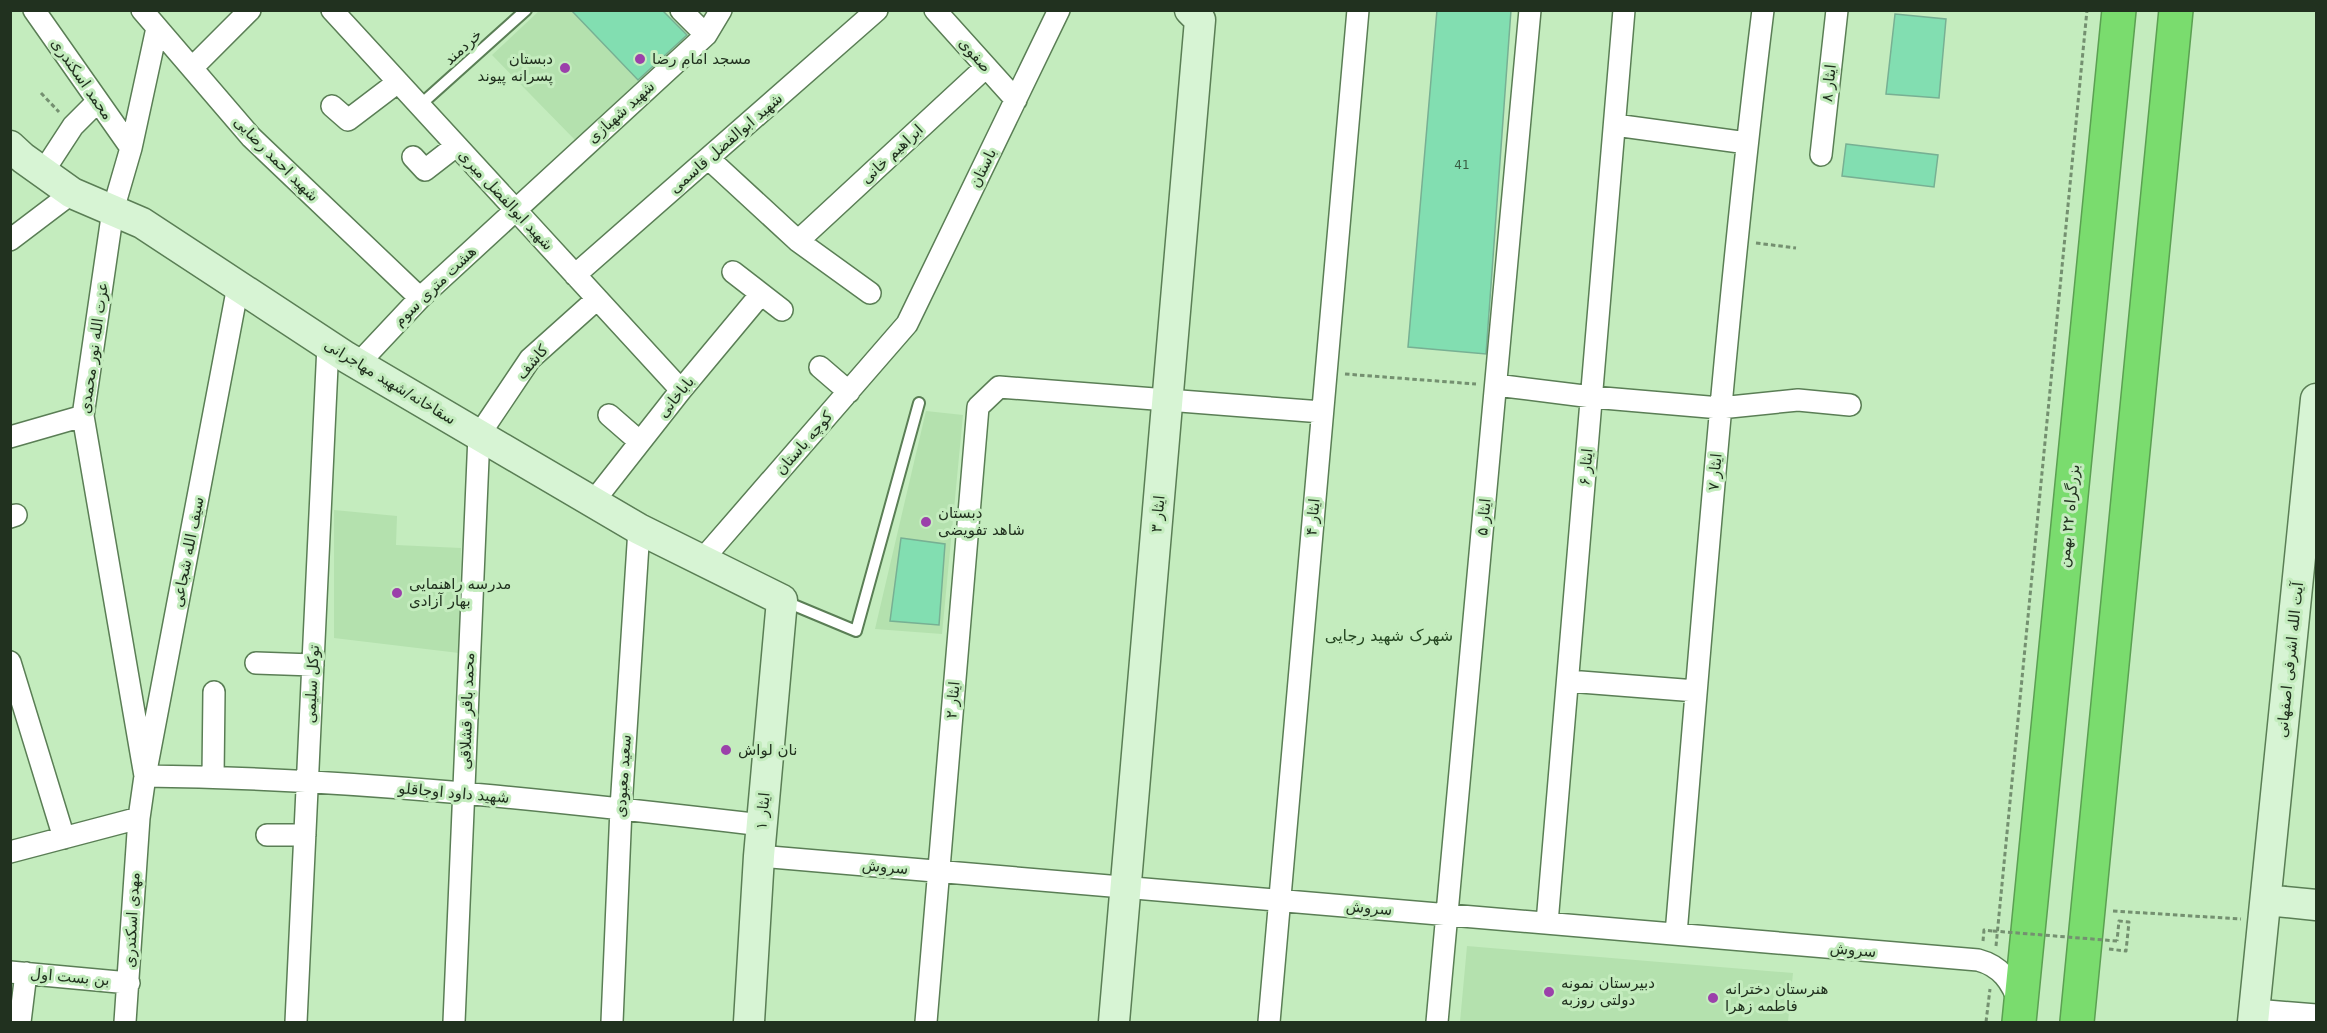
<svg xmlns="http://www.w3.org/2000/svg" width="2327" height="1033" font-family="'DejaVu Sans','Noto Sans Arabic',sans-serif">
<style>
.built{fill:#b4e1ae}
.building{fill:#82deb1;stroke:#77b093;stroke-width:1.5}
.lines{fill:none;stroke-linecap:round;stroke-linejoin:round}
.lane-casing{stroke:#5a7e55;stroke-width:14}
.street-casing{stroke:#5a7e55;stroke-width:24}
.secondary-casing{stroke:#5a7e55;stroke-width:33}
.highway-casing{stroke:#5ba052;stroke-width:36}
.path{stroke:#749070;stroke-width:3;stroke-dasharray:4.5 3;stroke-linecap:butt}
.lane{stroke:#fff;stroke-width:10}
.street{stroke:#fff;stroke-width:21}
.secondary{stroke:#d7f4d4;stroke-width:30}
.highway{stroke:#7adc6e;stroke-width:33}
.path-bridge{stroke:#749070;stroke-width:3;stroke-dasharray:4.5 3;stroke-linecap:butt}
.poi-dot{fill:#9b40aa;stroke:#c4ecbe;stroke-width:2}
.labels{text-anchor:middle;stroke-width:6;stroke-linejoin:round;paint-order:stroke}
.number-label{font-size:12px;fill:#395c44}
.street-label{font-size:15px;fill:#21311f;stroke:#c4ecbe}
.poi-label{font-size:15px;fill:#21311f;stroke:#c4ecbe;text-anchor:start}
.neighbourhood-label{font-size:16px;fill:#274823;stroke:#c4ecbe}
</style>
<rect width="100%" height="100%" fill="#c4ecbe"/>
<path class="built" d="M540 10 571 11 638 81 575 140 492 55Z
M926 411 963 415 942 634 875 629Z
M334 510 397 516 396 545 461 548 459 653 334 638Z
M1467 946 1793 973 1788 1022H1460Z"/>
<path class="building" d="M571 10H662L687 35 638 80Z
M1437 10H1511L1486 354 1408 347Z
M1895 14 1946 19 1939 98 1886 94Z
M1846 144 1938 155 1934 187 1842 176Z
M901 538 945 544 939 625 890 621Z"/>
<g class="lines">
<defs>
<path id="lane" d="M419 106 526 10
M784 601 856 631 919 403"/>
<path id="street" d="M34 10 131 148
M142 10 251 137 420 298
M332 10 681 390
M681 10 706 35
M935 10 1016 100
M157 28 131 148 113 210 83 416 145 776C351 778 557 801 762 825
M192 68 250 10
M332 106 348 120 398 82
M1615 125 1747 143
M1821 155 1837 10
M413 157 425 170 456 146
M709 159 798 241 870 293
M43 172 73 126 98 101
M10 240 72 193
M798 241 986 67
M733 272 782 310
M575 275 877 10
M358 364 420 298 706 35 721 10
M820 367 849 392
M1496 385 1592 397 1720 408 1798 400 1850 405
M609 415 640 442
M10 437 83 416
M593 502 681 390 761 294
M10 517 16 515
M702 560 907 324 1059 10
M10 662 64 838
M256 663 313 665
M1568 681 1696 691
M213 777 214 692
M267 835H305
M10 852 139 818
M759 856 1978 960C2001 966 2012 982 2019 1003
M1547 923 1624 10
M1676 934C1702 626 1725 318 1763 10
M10 972 129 983
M2255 1010 2316 1015
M20 1022 26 973
M125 1022 139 818 145 776 238 286
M296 1022 328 345
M454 1022 479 435 530 359 597 299
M612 1022 621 808 639 529
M926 1022 978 407 999 387 1322 412
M1269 1022 1358 10
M1437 1022 1530 10"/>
<path id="secondary" d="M10 146 23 158 72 193 142 223 346 357 639 529 782 600 759 856 749 1022
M2266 900 2316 905
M1114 1022 1200 20 1190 10
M2253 1022 2316 399"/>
<path id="highway" d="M2019 1022 2119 10
M2077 1022 2176 10"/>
</defs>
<use href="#lane" class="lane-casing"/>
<use href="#street" class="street-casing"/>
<use href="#secondary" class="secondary-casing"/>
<use href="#highway" class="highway-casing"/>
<path class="path" d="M41 93 59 112
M1756 243 1796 248
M1345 374 1476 384
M2113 911 2241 919
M1983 941 1984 930 1993 931
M1996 946 2087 10
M2109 949 2126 951 2129 922 2119 921 2117 941
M1986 1022 1990 989"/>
<use href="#lane" class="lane"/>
<use href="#street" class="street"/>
<use href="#secondary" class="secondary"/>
<use href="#highway" class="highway"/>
<path class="path-bridge" d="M1993 931 2117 941"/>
</g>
<g class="poi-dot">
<circle cx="640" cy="59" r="6"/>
<circle cx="565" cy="68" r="6"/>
<circle cx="926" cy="522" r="6"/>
<circle cx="397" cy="593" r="6"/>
<circle cx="726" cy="750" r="6"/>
<circle cx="1549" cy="992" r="6"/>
<circle cx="1713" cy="998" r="6"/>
</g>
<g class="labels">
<g class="number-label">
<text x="1462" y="169">41</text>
</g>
<g class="street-label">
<text transform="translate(463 47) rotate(-42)" y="5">خردمند</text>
<text transform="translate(975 55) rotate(48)" y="5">صفوی</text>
<text transform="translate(82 79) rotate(55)" y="5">محمد اسکندری</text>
<text transform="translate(1829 83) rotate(-84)" y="5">ایثار ۸</text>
<text transform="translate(621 112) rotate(-42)" y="5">شهید شهبازی</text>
<text transform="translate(726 143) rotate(-41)" y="5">شهید ابوالفضل قاسمی</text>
<text transform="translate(892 154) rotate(-43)" y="5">ابراهیم خانی</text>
<text transform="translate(276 159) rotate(45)" y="5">شهید احمد رضایی</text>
<text transform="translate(983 168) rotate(-64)" y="5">باستان</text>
<text transform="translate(506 200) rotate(47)" y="5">شهید ابوالفضل میری</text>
<text transform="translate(435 286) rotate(-44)" y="5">هشت متری سوم</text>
<text transform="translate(94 348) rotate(-82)" y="5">عزت الله نور محمدی</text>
<text transform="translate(532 362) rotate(-49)" y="5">کاشف</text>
<text transform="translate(390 382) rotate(31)" y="5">سقاخانه/شهید مهاجرانی</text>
<text transform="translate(676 397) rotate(-51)" y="5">باباخانی</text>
<text transform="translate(804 443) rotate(-49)" y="5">کوچه باستان</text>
<text transform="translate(1586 467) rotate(-85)" y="5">ایثار ۶</text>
<text transform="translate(1715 472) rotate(-85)" y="5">ایثار ۷</text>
<text transform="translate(1158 514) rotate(-85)" y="5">ایثار ۳</text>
<text transform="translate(2069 516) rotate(-84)" y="5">بزرگراه ۲۲ بهمن</text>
<text transform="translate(1313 517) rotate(-85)" y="5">ایثار ۴</text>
<text transform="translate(1484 517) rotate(-85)" y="5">ایثار ۵</text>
<text transform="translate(188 552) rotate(-79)" y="5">سیف الله شجاعی</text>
<text transform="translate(2290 660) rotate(-84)" y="5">آیت الله اشرفی اصفهانی</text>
<text transform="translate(312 684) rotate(-87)" y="5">توکل سلیمی</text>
<text transform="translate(953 700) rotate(-85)" y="5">ایثار ۲</text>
<text transform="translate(467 711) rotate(-88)" y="5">محمد باقر قشلاقی</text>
<text transform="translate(623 776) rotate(-86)" y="5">سعید معبودی</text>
<text transform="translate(454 793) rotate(5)" y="5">شهید داود اوجاقلو</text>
<text transform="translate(763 811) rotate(-85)" y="5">ایثار ۱</text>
<text transform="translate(885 867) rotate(5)" y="5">سروش</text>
<text transform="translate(1369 908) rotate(5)" y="5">سروش</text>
<text transform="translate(132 920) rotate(-87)" y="5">مهدی اسکندری</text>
<text transform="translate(1853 950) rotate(5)" y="5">سروش</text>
<text transform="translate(70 977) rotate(5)" y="5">بن بست اول</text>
</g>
<g class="poi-label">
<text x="553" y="64" text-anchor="end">دبستان<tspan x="553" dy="17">پسرانه پیوند</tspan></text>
<text x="652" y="64">مسجد امام رضا</text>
<text x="938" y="518">دبستان<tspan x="938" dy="17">شاهد تفویضی</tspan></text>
<text x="409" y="589">مدرسه راهنمایی<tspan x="409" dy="17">بهار آزادی</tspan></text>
<text x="738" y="755">نان لواش</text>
<text x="1561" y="988">دبیرستان نمونه<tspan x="1561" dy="17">دولتی روزبه</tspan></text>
<text x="1725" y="994">هنرستان دخترانه<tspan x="1725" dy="17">فاطمه زهرا</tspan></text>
</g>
<g class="neighbourhood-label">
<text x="1389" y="641">شهرک شهید رجایی</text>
</g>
</g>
<rect width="2327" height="1033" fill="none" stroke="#21311f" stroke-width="24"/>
</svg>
